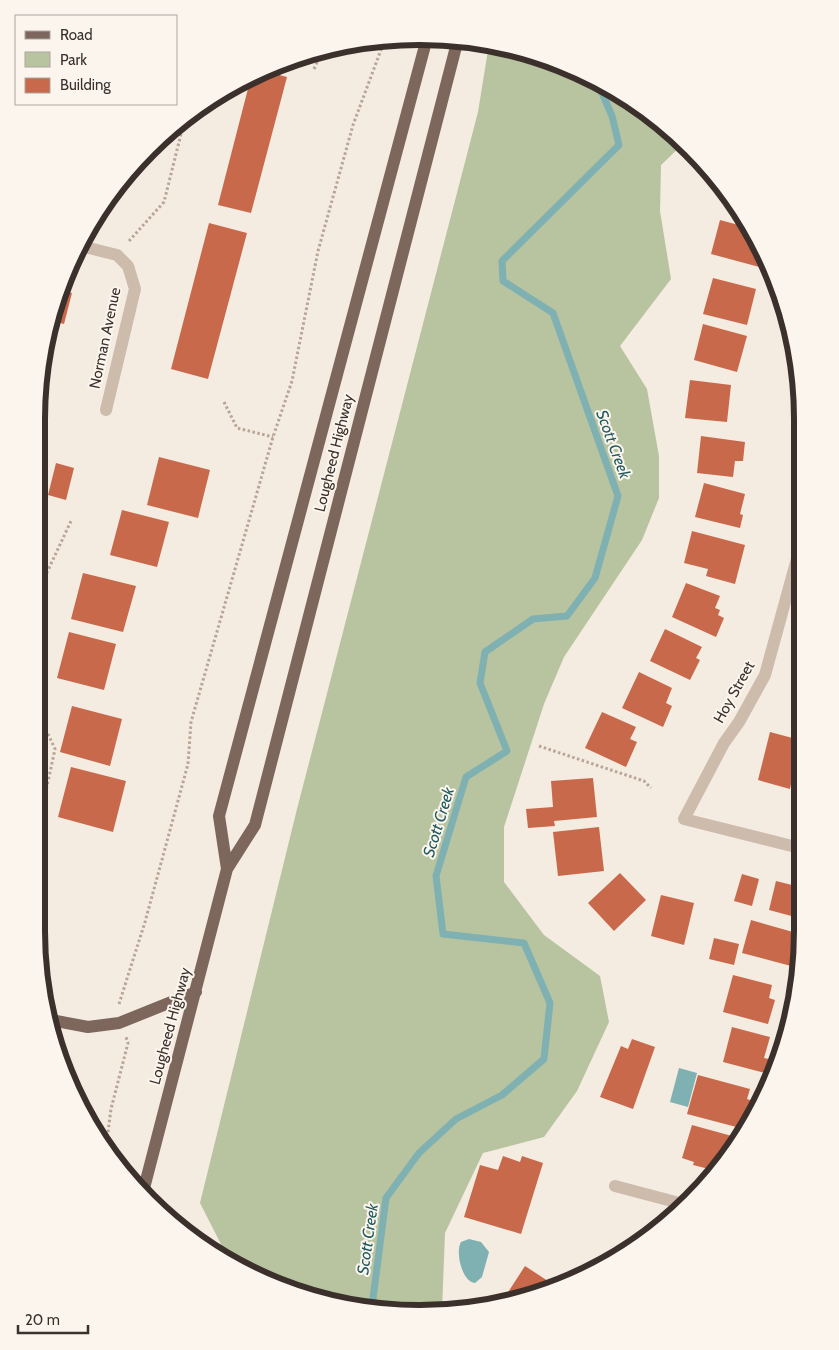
<svg xmlns="http://www.w3.org/2000/svg" width="839" height="1350" font-family="Cabin,sans-serif">
<style>
.green{fill:#b8c4a0}
.water{fill:#7fb0b2}
.lines{fill:none;stroke-linecap:round;stroke-linejoin:round}
.stream{stroke:#7fb0b2;stroke-width:7}
.building{fill:#c8694b}
.path{stroke:#b9a596;stroke-width:3;stroke-dasharray:2.5 2.5;stroke-linecap:butt}
.minor{stroke:#cdbbac;stroke-width:12}
.major{stroke:#7d675c;stroke-width:12}
.labels{text-anchor:middle;stroke-width:4;stroke-linejoin:round;paint-order:stroke}
.street-label{font-size:15px;fill:#3b302b;stroke:#fbf5ee}
.water-label{font-size:16px;font-style:italic;fill:#1f5a5e;stroke:#fbf5ee}
.rim{fill:none;stroke:#3b302b;stroke-width:6}
</style>
<rect width="100%" height="100%" fill="#f4ebe1"/>
<path class="green" d="M489 44C547 54 605 79 652 115 663 124 673 135 683 144L661 165 660 211 671 279 620 346 647 389 659 456V498L642 540 564 657 544 704 504 827V882L544 935 600 976 609 1022 577 1091 544 1137 483 1153 445 1233 442 1310 419 1314 297 1293 227 1256 200 1203 297 809 478 112Z"/>
<path class="water" d="M679 1068 697 1073 688 1107 670 1102Z
M469 1239 481 1242 489 1252 482 1277 475 1283C462 1282 455 1252 461 1242Z"/>
<g class="lines">
<path class="stream" d="M372 1306 386 1198 419 1153 456 1119 502 1095 544 1059 550 1003 524 943 443 934 436 876 466 777 507 751 480 683 485 652 533 619 567 616 595 578 618 496 553 313 503 281 502 261 619 145 612 116 597 81"/>
</g>
<path class="building" d="M264 71 287 77 251 213 218 205 251 77Z
M730 198 739 211 727 207Z
M720 220 746 227 748 224 765 260 763 268 711 254Z
M209 223 247 233 208 379 171 369Z
M713 278 756 289 747 325 703 314Z
M61 290 72 293 64 324 53 321Z
M703 324 747 336 737 372 694 360Z
M690 380 731 385 727 422 685 418Z
M39 436 45 437 40 459H39Z
M701 436 745 442 743 461H735L733 477 697 473Z
M159 457 210 470 198 518 147 505Z
M56 463 74 468 66 500 48 495Z
M704 483 745 494 740 514 743 515 740 528 695 517Z
M122 510 169 522 157 567 110 555Z
M692 531 745 545 735 584 706 576 708 569 684 563Z
M83 573 136 586 123 632 71 619Z
M686 583 720 596 715 608 720 610 718 615 724 618 716 637 672 617Z
M665 629 702 647 696 658 700 660 690 680 650 661Z
M69 632 116 644 104 690 57 678Z
M639 672 672 688 666 703 672 706 663 727 622 708Z
M72 706 122 719 110 766 60 752Z
M602 712 636 727 630 739 637 742 626 767 585 748Z
M770 732 800 740 790 789 758 780Z
M71 767 126 781 113 832 58 817Z
M593 778 597 817 554 821 555 826 528 828 526 809 553 807 551 781Z
M599 827 604 871 558 876 553 832Z
M620 873 646 900 614 931 588 903Z
M742 874 759 879 752 906 734 901Z
M776 881 800 887 799 918 769 910Z
M661 895 694 903 684 945 651 936Z
M751 920 800 934 791 966 742 953Z
M714 938 739 944 734 965 709 959Z
M733 975 772 985 769 998 775 1000 768 1024 723 1012Z
M732 1027 770 1037 764 1058 769 1059 765 1073 723 1062Z
M632 1039 655 1047 633 1109 600 1097 621 1046 628 1049Z
M698 1075 750 1089 747 1099 753 1101 744 1129 687 1114Z
M692 1125 739 1138 719 1168 714 1167 713 1170 693 1165 694 1162 682 1158Z
M503 1156 520 1162 522 1156 543 1163 521 1234 464 1217 480 1165 498 1170Z
M525 1266 551 1283 548 1287 551 1289 542 1293 503 1300Z"/>
<g class="lines">
<path class="path" d="M314 69 323 50
M129 241 164 202 185 118
M224 402 237 428 273 437
M38 607 43 581 71 521
M539 746 644 781 651 788
M37 822 40 819 55 749 38 713
M119 1004 145 922 188 764 191 722 273 437 292 381 318 251 353 125 385 39
M106 1147 111 1109 128 1043 126 1037"/>
<path class="minor" d="M81 246 117 255 128 266 135 289 106 410
M799 376 802 411
M800 848 684 819 724 743 739 722 765 675 801 544
M615 1186 683 1204"/>
<path class="major" d="M227 869 219 816 427 38
M51 1020 88 1027 119 1023 196 992
M143 1192 227 869 255 825 458 39"/>
</g>
<g class="labels">
<g class="street-label">
<text transform="translate(105 338) rotate(-78)" y="5">Norman Avenue</text>
<text transform="translate(334 453) rotate(-76)" y="5">Lougheed Highway</text>
<text transform="translate(734 692) rotate(-61)" y="5">Hoy Street</text>
<text transform="translate(170 1026) rotate(-75)" y="5">Lougheed Highway</text>
</g>
<g class="water-label">
<text transform="translate(614 444) rotate(70)" y="6">Scott Creek</text>
<text transform="translate(438 822) rotate(-73)" y="6">Scott Creek</text>
<text transform="translate(367 1239) rotate(-82)" y="6">Scott Creek</text>
</g>
</g>
<path d="M0 0H839V1350H0ZM419 45H420A374 374 0 0 1 794 419V931A374 374 0 0 1 420 1305H419A374 374 0 0 1 45 931V419A374 374 0 0 1 419 45Z" fill="#fbf5ee" fill-rule="evenodd"/>
<path class="rim" d="M419 45H420A374 374 0 0 1 794 419V931A374 374 0 0 1 420 1305H419A374 374 0 0 1 45 931V419A374 374 0 0 1 419 45Z"/>
<rect x="15" y="15" width="162" height="90" fill="#fbf5ee" stroke="#aea6a0"/>
<rect x="25" y="31" width="25" height="8" fill="#7d675c" stroke="#aea6a0"/>
<text x="60" y="40" font-size="15" fill="#3b302b">Road</text>
<rect x="25" y="52" width="25" height="15" fill="#b8c4a0" stroke="#aea6a0"/>
<text x="60" y="65" font-size="15" fill="#3b302b">Park</text>
<rect x="25" y="78" width="25" height="15" fill="#c8694b" stroke="#aea6a0"/>
<text x="60" y="90" font-size="15" fill="#3b302b">Building</text>
<path d="M18 1325v8h70v-8" fill="none" stroke="#3b302b" stroke-width="2.5"/>
<text x="25" y="1325" font-size="15" fill="#3b302b" stroke="#fbf5ee" stroke-width="4" paint-order="stroke">20 m</text>
</svg>
